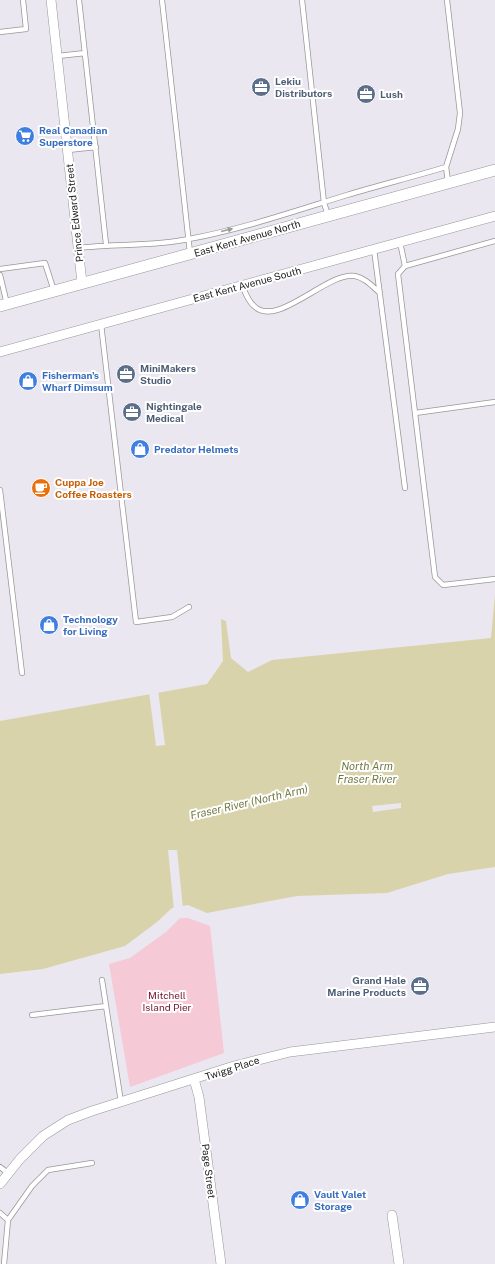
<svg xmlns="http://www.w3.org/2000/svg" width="495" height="1264" font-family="'Public Sans',sans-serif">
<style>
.park{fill:#f5c9d5}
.water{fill:#d9d3ac}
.pier{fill:#eae7f0}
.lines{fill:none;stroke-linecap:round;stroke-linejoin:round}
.service-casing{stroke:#979797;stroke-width:6}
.minor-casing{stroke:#979797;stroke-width:10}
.tertiary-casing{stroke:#979797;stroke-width:12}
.service{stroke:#fff;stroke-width:4.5}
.minor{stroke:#fff;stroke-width:9}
.tertiary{stroke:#fff;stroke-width:11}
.oneway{fill:#9b9b9b}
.labels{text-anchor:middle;stroke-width:4;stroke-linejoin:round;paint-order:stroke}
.service-label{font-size:10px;font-weight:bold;fill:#4e5e75;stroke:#fff;text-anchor:start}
.shop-label{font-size:10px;font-weight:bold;fill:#366cbe;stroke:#fff;text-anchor:start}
.street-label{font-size:10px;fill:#202020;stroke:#fff}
.food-label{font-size:10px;font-weight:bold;fill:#c56008;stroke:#fff;text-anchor:start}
.park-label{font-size:10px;fill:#751730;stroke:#fff}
.water-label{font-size:11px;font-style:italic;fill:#727a41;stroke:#fff}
</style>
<rect width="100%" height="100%" fill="#eae7f0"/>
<path class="park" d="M180 918H188L210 926 224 1053 130 1087 109 964 130 958 166 932Z"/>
<path class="water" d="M495 594V867L448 874 387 893 297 896 207 913 188 905 172 908 157 922 125 946 43 969 0 974V721L207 684 223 661 221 619 226 621 231 658 248 672 272 660 491 638Z"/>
<path class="pier" d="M158 690 165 745 156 746 149 692Z
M401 803V808L373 812 372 806Z
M168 850H177L183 908 174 910Z"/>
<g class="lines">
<defs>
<path id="service" d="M79 0 106 244
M162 0 190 253
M302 0 324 203 328 215
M447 0 460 113 458 129 446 167 448 182
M0 32 26 29 23 0
M58 56 85 53
M68 150 96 147
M400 242 405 266 398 274 435 577 443 585 495 579
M78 248C115 243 152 247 189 239 243 229 295 211 347 195 380 185 413 177 446 167
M374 249 405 488
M405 266 495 241
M0 269 45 263 54 291
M0 275 7 304
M242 285C245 292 248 301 254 306 277 329 328 271 355 276 365 278 372 286 380 293
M101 324 136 622 172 617 189 607
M415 413 495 402
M0 490 22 673
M102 980 121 1102
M32 1015 106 1006
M0 1167 8 1173
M0 1213 8 1220
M4 1264 8 1220 32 1186 48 1170 92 1163"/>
<path id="minor" d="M51 0 82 283
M0 352 495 216
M194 1079 199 1097 221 1264
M0 1184 20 1159 43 1136 68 1120 92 1111 234 1066 290 1052 495 1027
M392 1215 399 1264"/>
<path id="tertiary" d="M0 306 495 170"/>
</defs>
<use href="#service" class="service-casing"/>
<use href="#minor" class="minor-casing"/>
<use href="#tertiary" class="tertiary-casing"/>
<use href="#service" class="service"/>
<use href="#minor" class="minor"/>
<use href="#tertiary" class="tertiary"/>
</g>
<defs><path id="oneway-solid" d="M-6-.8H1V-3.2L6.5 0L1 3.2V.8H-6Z"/></defs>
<use class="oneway" href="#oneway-solid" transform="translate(227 230) rotate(-14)"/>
<defs>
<symbol id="office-disc" viewBox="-11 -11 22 22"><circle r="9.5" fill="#5c6f8a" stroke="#fff"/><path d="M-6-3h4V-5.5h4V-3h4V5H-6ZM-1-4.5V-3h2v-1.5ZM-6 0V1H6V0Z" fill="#fff"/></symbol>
<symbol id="supermarket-disc" viewBox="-11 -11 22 22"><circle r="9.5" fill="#3f7fe0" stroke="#fff"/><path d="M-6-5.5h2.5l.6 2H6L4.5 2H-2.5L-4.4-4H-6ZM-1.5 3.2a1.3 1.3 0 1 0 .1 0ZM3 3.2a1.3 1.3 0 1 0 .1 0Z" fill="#fff"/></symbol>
<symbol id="shop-disc" viewBox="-11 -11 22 22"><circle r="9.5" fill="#3f7fe0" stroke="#fff"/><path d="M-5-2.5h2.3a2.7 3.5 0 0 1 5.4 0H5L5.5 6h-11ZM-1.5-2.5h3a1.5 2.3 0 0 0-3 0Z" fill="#fff"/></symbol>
<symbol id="cafe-disc" viewBox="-11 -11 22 22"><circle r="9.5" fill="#e8710a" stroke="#fff"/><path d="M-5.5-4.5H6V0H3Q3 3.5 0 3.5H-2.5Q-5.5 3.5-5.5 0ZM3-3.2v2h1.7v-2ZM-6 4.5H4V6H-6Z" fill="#fff"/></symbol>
</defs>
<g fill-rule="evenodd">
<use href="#office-disc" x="250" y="76" width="22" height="22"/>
<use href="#office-disc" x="355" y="83" width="22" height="22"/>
<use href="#supermarket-disc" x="14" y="125" width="22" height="22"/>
<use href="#office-disc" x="115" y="363" width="22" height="22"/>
<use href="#shop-disc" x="17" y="370" width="22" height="22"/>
<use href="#office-disc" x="121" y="401" width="22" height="22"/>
<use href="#shop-disc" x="129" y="438" width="22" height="22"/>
<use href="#cafe-disc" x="30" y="477" width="22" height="22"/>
<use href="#shop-disc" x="38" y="614" width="22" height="22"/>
<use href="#office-disc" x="409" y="975" width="22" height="22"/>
<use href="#shop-disc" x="289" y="1189" width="22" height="22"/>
</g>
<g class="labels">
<g class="service-label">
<text x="275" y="85">Lekiu<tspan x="275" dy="12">Distributors</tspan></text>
<text x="380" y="98">Lush</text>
<text x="140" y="372">MiniMakers<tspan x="140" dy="12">Studio</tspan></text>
<text x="146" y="410">Nightingale<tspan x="146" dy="12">Medical</tspan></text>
<text x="406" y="984" text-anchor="end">Grand Hale<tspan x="406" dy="12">Marine Products</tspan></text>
</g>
<g class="shop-label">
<text x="39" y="134">Real Canadian<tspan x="39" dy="12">Superstore</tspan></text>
<text x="42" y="379">Fisherman's<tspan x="42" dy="12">Wharf Dimsum</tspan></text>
<text x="154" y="453">Predator Helmets</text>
<text x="63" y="623">Technology<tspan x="63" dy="12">for Living</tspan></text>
<text x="314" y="1198">Vault Valet<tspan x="314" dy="12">Storage</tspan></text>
</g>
<g class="street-label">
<text transform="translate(74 213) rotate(-96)" y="4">Prince Edward Street</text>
<text transform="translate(247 238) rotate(-16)" y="4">East Kent Avenue North</text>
<text transform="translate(247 284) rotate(-15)" y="4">East Kent Avenue South</text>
<text transform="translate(232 1068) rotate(-18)" y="4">Twigg Place</text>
<text transform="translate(209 1171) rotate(83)" y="4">Page Street</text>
</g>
<g class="food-label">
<text x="55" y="486">Cuppa Joe<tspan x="55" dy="12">Coffee Roasters</tspan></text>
</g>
<g class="park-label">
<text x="167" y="999">Mitchell<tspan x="167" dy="12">Island Pier</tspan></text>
</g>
<g class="water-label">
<text x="367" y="770">North Arm<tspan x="367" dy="13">Fraser River</tspan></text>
<text transform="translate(249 802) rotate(-13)" y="4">Fraser River (North Arm)</text>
</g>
</g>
</svg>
